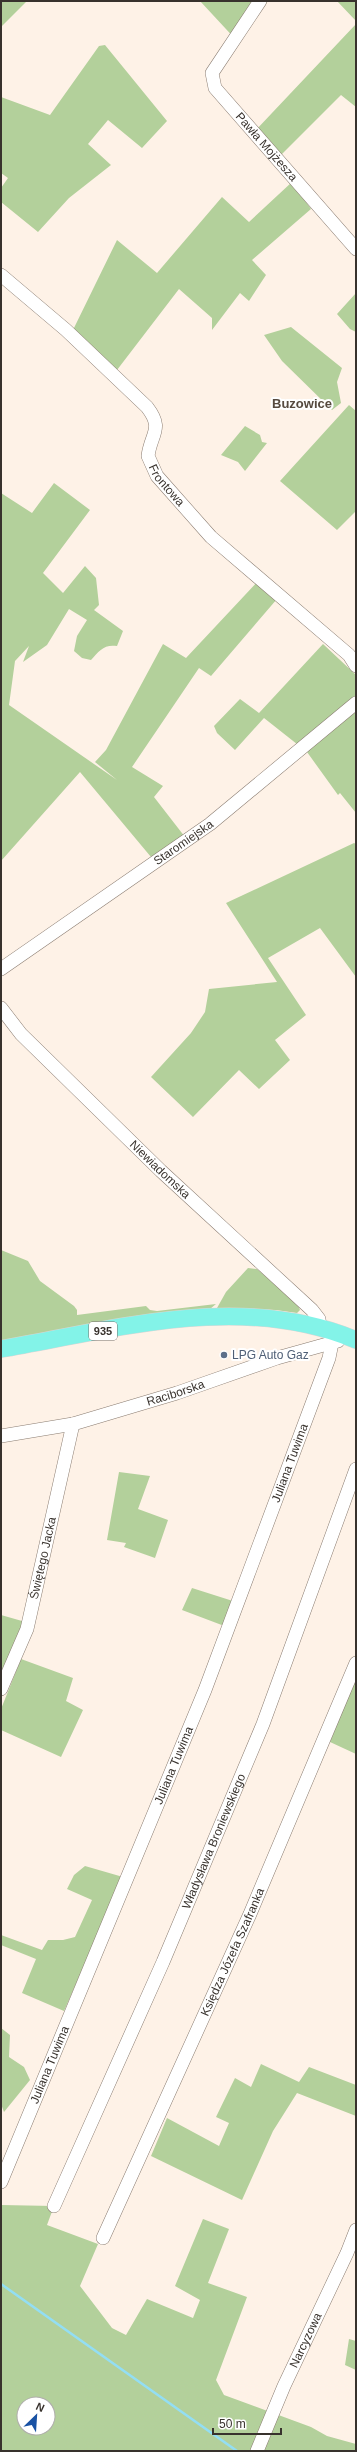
<svg xmlns="http://www.w3.org/2000/svg" width="357" height="2452" font-family="Helvetica,sans-serif">
<style>
.green{fill:#b3d09b;fill-rule:evenodd}
.lines{fill:none;stroke-linecap:round;stroke-linejoin:round}
.stream{stroke:#93def4;stroke-width:2.5}
.minor-casing{stroke:#8a7c71;stroke-width:14}
.major-casing{stroke:#d7d6d5;stroke-width:18}
.minor{stroke:#fff;stroke-width:13}
.major{stroke:#83f3e8;stroke-width:17}
.service-dot{fill:#5c6f8a;stroke:#fff;stroke-width:1.5}
.labels{text-anchor:middle;stroke-width:4;stroke-linejoin:round;paint-order:stroke}
.shield{fill:#fff;stroke:#74706c;stroke-width:1}
.shield-label{font-size:11px;font-weight:bold;fill:#38322d}
.street-label{font-size:12px;fill:#38322d;stroke:#fff}
.service-label{font-size:12px;fill:#4e5e75;stroke:#fff;text-anchor:start}
.neighbourhood-label{font-size:13px;font-weight:bold;fill:#564a3f;stroke:#fff}
</style>
<rect width="100%" height="100%" fill="#fef2e7"/>
<path class="green" d="M1 1H27L1 27Z
M200 1H268L238 42Z
M337 1H356V21Z
M356 24V107L341 95 279 157 255 131Z
M105 45 167 121 142 148 108 120 88 144 111 165 69 198 38 232 1 202V188L8 178 1 173V97L50 115 99 46Z
M292 182 311 209 252 260 266 275 249 301 240 293 212 330V318L179 289 117 370 73 330 117 240 157 273 222 197 249 222Z
M356 293V332L350 329 337 314Z
M291 327 342 368 337 382 341 403 332 410 282 361 264 335Z
M349 405 356 411V511L337 530 280 481Z
M245 426 260 435 262 442 267 443 245 471 238 462 221 455Z
M54 483 90 510 43 573 63 593 85 566 96 578 99 605 94 610 123 631 117 646C104 644 99 651 91 660L82 658 74 651 77 636 87 620 69 609 47 645 23 662 29 646 15 661 9 705 117 780 95 762 106 750 163 644 186 658 258 581 277 599 211 676 199 668 132 767 163 786 154 797 185 837 151 857 80 772 1 861V493L32 513Z
M323 644 356 675V813L340 793 338 795 307 752 264 718 235 750 217 733 214 726 240 699 259 713Z
M354 843 356 844V977L320 928 268 958 306 1015 275 1040 290 1060 259 1089 239 1070 193 1117 151 1077 191 1033 205 1012 209 989 277 982 226 903Z
M1 1250 28 1261 40 1281 74 1306 77 1310V1315L146 1306 150 1310 157 1311 216 1304 210 1309 1 1345Z
M248 1268 257 1269 297 1303 300 1310 297 1313 276 1310 217 1308 226 1292Z
M119 1472 150 1476 138 1509 168 1520 155 1558 124 1547 126 1543 107 1540Z
M192 1588 236 1602 227 1627 182 1610Z
M1 1615 29 1623 1 1689Z
M21 1659 73 1678 66 1701 83 1710 61 1757 1 1730V1709Z
M356 1675V1754L330 1742Z
M85 1866 123 1877 64 2011 22 1993 36 1959 1 1945V1935L42 1950 48 1940H63L75 1937 92 1900 67 1889 74 1875Z
M1 2028 10 2035 9 2057 24 2067 30 2080 4 2112 1 2104Z
M261 2064 299 2082 309 2067 356 2085V2116L297 2093 273 2131 242 2200 151 2156 167 2118 219 2146 229 2123 216 2117 235 2078 251 2087Z
M1 2205 54 2206 47 2225 98 2244 80 2286 112 2328 126 2335 147 2299 193 2318 200 2300 175 2286 203 2219 229 2229 208 2283 247 2297 216 2380 224 2395 311 2427 327 2436 356 2444V2451H1ZM24 2404H48V2428H24Z
M349 2339 356 2341V2370L345 2365Z"/>
<g class="lines">
<path class="stream" d="M1 2284 237 2451"/>
<defs>
<g id="minor">
<path id="s1" d="M260 1 212 73 215 88 356 249"/>
<path id="s2" d="M1 275 66 330 147 407C164 429 151 433 148 456L157 476 211 537 349 655 356 666"/>
<path id="s3" d="M1 969 210 824 356 703"/>
<path id="s4" d="M1 1008 21 1034 161 1171 312 1310 319 1319 320 1328"/>
<path id="s5" d="M1 1436 73 1424 177 1393 277 1358 338 1341"/>
<path id="s6" d="M1 1689 27 1629 73 1424"/>
<path id="s7" d="M1 2182 205 1690 329 1358 332 1343"/>
<path id="s8" d="M54 2206 163 1962 263 1724 356 1469"/>
<path id="s9" d="M103 2238 250 1914 356 1663"/>
<path id="s10" d="M257 2451 284 2386 347 2253 356 2230"/>
</g>
<path id="major" d="M1 1349C116 1329 243 1292 356 1340"/>
</defs>
<use href="#minor" class="minor-casing"/>
<use href="#major" class="major-casing"/>
<use href="#minor" class="minor"/>
<use href="#major" class="major"/>
</g>
<circle class="service-dot" cx="224" cy="1355" r="4"/>
<g class="labels">
<rect class="shield" x="89" y="1322" width="28" height="18" rx="3"/>
<g class="shield-label">
<text x="103" y="1335">935</text>
</g>
<g class="street-label">
<text dy="4" stroke="none"><textPath href="#s1" startOffset="180">Pawła Mojżesza</textPath></text>
<text dy="4" stroke="none"><textPath href="#s2" startOffset="284">Frontowa</textPath></text>
<text dy="4" stroke="none"><textPath href="#s3" startOffset="222">Staromiejska</textPath></text>
<text dy="4" stroke="none"><textPath href="#s4" startOffset="227">Niewiadomska</textPath></text>
<text dy="4" stroke="none"><textPath href="#s5" startOffset="180">Raciborska</textPath></text>
<text dy="4" stroke="none"><textPath href="#s7" startOffset="775">Juliana Tuwima</textPath></text>
<text dy="4" stroke="none"><textPath href="#s6" startOffset="138">Świętego Jacka</textPath></text>
<text dy="4" stroke="none"><textPath href="#s7" startOffset="451">Juliana Tuwima</textPath></text>
<text dy="4" stroke="none"><textPath href="#s8" startOffset="398">Władysława Broniewskiego</textPath></text>
<text dy="4" stroke="none"><textPath href="#s9" startOffset="314">Księdza Józefa Szafranka</textPath></text>
<text dy="4" stroke="none"><textPath href="#s7" startOffset="127">Juliana Tuwima</textPath></text>
<text dy="4" stroke="none"><textPath href="#s10" startOffset="121">Narcyzowa</textPath></text>
</g>
<g class="service-label">
<text x="232" y="1359">LPG Auto Gaz</text>
</g>
<g class="neighbourhood-label">
<text x="302" y="408">Buzowice</text>
</g>
</g>
<rect width="357" height="2452" fill="none" stroke="#38322d" stroke-width="4"/>
<g transform="translate(36 2416) rotate(25)"><circle r="19" fill="#ffffff" stroke="#afadab"/>
<path d="M0-3L7 15L0 10L-7 15Z" fill="#1952a4"/>
<text y="-6" font-size="11" font-weight="bold" text-anchor="middle" fill="#38322d">N</text>
</g>
<path d="M213 2428v6h68v-6" fill="none" stroke="#38322d" stroke-width="2"/>
<text x="219" y="2428" font-size="12" fill="#38322d" stroke="#ffffff" stroke-width="3" paint-order="stroke">50 m</text>
</svg>
